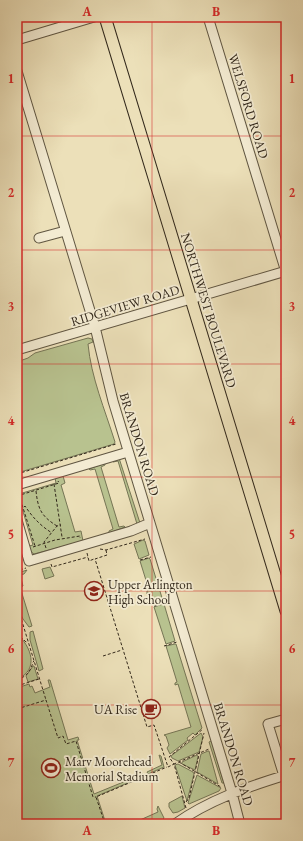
<svg xmlns="http://www.w3.org/2000/svg" width="303" height="841" font-family="'EB Garamond',serif">
<style>
.green{fill:#b8c28f;stroke:#757555}
.lines{fill:none;stroke-linecap:round;stroke-linejoin:round}
.minor-casing{stroke:#605642;stroke-width:11}
.major-casing{stroke:#32281b;stroke-width:13}
.path{stroke:#32281b;stroke-width:1;stroke-dasharray:3 2;stroke-linecap:butt}
.minor{stroke:#f3ebd2;stroke-width:9}
.major{stroke:#ece0b9;stroke-width:11}
.grid{fill:none;stroke:#d62828;stroke-width:1;stroke-opacity:0.55}
.labels{text-anchor:middle;stroke-width:3.5;stroke-linejoin:round;paint-order:stroke}
.street-label{font-size:13px;fill:#32281b;stroke:#f3ebd2}
.poi-label{font-size:13px;fill:#32281b;stroke:#f3ebd2;text-anchor:start}
.neatline{fill:none;stroke:#d62828;stroke-width:1.5}
.grid-label{font-size:13px;text-anchor:middle;font-weight:bold;fill:#d62828}
</style>
<rect width="100%" height="100%" fill="#ece0b9"/>
<filter id="stains"><feTurbulence type="fractalNoise" baseFrequency=".005" numOctaves="4"/><feColorMatrix values="0 0 0 0 .2 0 0 0 0 .09 0 0 0 0 .02 0 0 0 .5 -.17"/></filter>
<radialGradient id="worn" r=".72"><stop offset=".6" stop-color="#630" stop-opacity="0"/><stop offset="1" stop-color="#630" stop-opacity=".3"/></radialGradient>
<path class="green" d="M88 338 92 339 93 342 88 344C91 377 105 410 115 442L114 444 17 473V362L28 358 35 353Z
M119 458 140 523 137 524 118 461 113 462V460Z
M105 463V465L101 467 119 527 124 526 125 527 109 533V531L113 529 95 469 90 470 89 469Z
M63 476 65 483 61 485 75 532 81 531 83 541 34 554 30 551 29 546 33 545 19 498H17V490L19 494 56 483 55 478Z
M143 540 145 541 149 555 139 559 134 544Z
M149 558 150 559 163 601 154 605 150 593 147 594V591L149 590 140 561Z
M50 567 54 576 45 579 42 569Z
M27 570 24 574 20 575 23 586 20 587 32 626 29 627C27 624 25 622 23 619 17 609 15 593 21 582L18 573Z
M163 604H164L175 641 166 644 154 607Z
M33 631 43 669 39 671 30 640V632Z
M17 634C31 646 40 670 17 679Z
M175 644H176L202 728 195 735 193 733 187 738 188 740 170 754 167 748 169 745 166 736 164 735 191 727 178 684 175 685V683L177 682 166 646Z
M33 666H34L38 679 28 682 26 676Z
M48 680H50L68 740 78 737 79 740H77L94 794 143 774 144 776 97 796 106 824H17V688L29 684 30 687 32 686 35 693 50 687Z
M201 733 203 737 199 752 178 761 172 758 171 756Z
M213 740 215 753 224 783H222L209 742Z
M208 751H209L218 784 197 772 201 754Z
M159 755 161 756 164 767 148 774 147 772 162 765Z
M197 755 198 757 195 770 182 764V762Z
M178 764 193 772 194 774 187 801 175 765Z
M197 775 221 788 219 791 189 804 188 803Z
M182 796 185 808 178 812 173 813 169 807V803Z
M158 806 164 818 159 824H131L158 812 157 809Z"/>
<g class="lines">
<defs>
<path id="minor" d="M208 17 286 272
M17 40 94 17
M17 71 95 327 113 401 232 793 240 824
M39 238 65 231
M17 350 286 271
M17 485 128 452
M17 520 29 561 131 531 150 523
M284 776 268 724 286 719
M175 824C209 800 247 787 286 775"/>
<path id="major" d="M105 17 286 611"/>
</defs>
<use href="#minor" class="minor-casing"/>
<use href="#major" class="major-casing"/>
<path class="path" d="M17 474 116 444
M54 484 62 537
M36 491C38 509 41 516 57 526
M19 495 35 546
M17 496 59 483 58 481
M24 507 25 506C33 518 41 526 52 533
M33 547 55 540 80 536V538
M46 548 44 542 57 526 61 525
M100 549 106 550 145 539
M106 550 107 555 95 559 147 727 154 725 168 767 174 764 169 757 203 729
M87 553 89 561 94 559
M17 558 20 570 17 576
M140 560 151 557
M51 564 52 567 88 557
M20 570 26 568
M17 605 46 700
M154 606 165 603
M17 633 26 642H28
M164 646 177 642
M103 656 122 650
M17 680C26 677 31 671 33 662L34 661
M17 686 39 679
M17 709 46 700 58 738 63 736 66 744 76 741 93 797H96
M179 762 221 787
M186 802 189 798 204 733
M186 808 174 764 209 749
M105 824 96 797 167 767"/>
<use href="#minor" class="minor"/>
<use href="#major" class="major"/>
</g>
<path class="grid" d="M152 17V824M17 136H286M17 250H286M17 364H286M17 477H286M17 591H286M17 705H286"/>
<defs>
<symbol id="school-ring" viewBox="-11 -11 22 22"><circle r="9.5" fill="#f3ebd2" stroke="#8f2418" stroke-width="1.5"/><path d="M0-5L7-2L0 1L-7-2ZM-4 1L0 2.5L4 1V4Q0 6-4 4Z" fill="#8f2418"/></symbol>
<symbol id="cafe-ring" viewBox="-11 -11 22 22"><circle r="9.5" fill="#f3ebd2" stroke="#8f2418" stroke-width="1.5"/><path d="M-5.5-4.5H6V0H3Q3 3.5 0 3.5H-2.5Q-5.5 3.5-5.5 0ZM3-3.2v2h1.7v-2ZM-6 4.5H4V6H-6Z" fill="#8f2418"/></symbol>
<symbol id="stadium-ring" viewBox="-11 -11 22 22"><circle r="9.5" fill="#f3ebd2" stroke="#8f2418" stroke-width="1.5"/><path d="M0-5a6.5 5 0 1 0 0 10a6.5 5 0 1 0 0-10ZM-3.5-1.8h7v3.6h-7Z" fill="#8f2418"/></symbol>
</defs>
<g fill-rule="evenodd">
<use href="#school-ring" x="83" y="580" width="22" height="22"/>
<use href="#cafe-ring" x="140" y="698" width="22" height="22"/>
<use href="#stadium-ring" x="40" y="757" width="22" height="22"/>
</g>
<g class="labels">
<g class="street-label">
<text transform="translate(249 106) rotate(73)" y="5">WELSFORD ROAD</text>
<text transform="translate(125 305) rotate(-17)" y="5">RIDGEVIEW ROAD</text>
<text transform="translate(209 310) rotate(73)" y="5">NORTHWEST BOULEVARD</text>
<text transform="translate(140 444) rotate(73)" y="5">BRANDON ROAD</text>
<text transform="translate(234 754) rotate(73)" y="5">BRANDON ROAD</text>
</g>
<g class="poi-label">
<text x="108" y="589">Upper Arlington<tspan x="108" dy="15">High School</tspan></text>
<text x="137" y="714" text-anchor="end">UA Rise</text>
<text x="65" y="766">Marv Moorehead<tspan x="65" dy="15">Memorial Stadium</tspan></text>
</g>
</g>
<rect width="303" height="841" fill="none" stroke="#ece0b9" stroke-width="44"/>
<rect x="22" y="22" width="259" height="797" class="neatline"/>
<g class="grid-label">
<text x="87" y="16">A</text>
<text x="216" y="16">B</text>
<text x="11" y="83">1</text>
<text x="292" y="83">1</text>
<text x="11" y="197">2</text>
<text x="292" y="197">2</text>
<text x="11" y="311">3</text>
<text x="292" y="311">3</text>
<text x="11" y="425">4</text>
<text x="292" y="425">4</text>
<text x="11" y="539">5</text>
<text x="292" y="539">5</text>
<text x="11" y="653">6</text>
<text x="292" y="653">6</text>
<text x="11" y="767">7</text>
<text x="292" y="767">7</text>
<text x="87" y="835">A</text>
<text x="216" y="835">B</text>
</g>
<rect width="100%" height="100%" filter="url(#stains)"/>
<rect width="100%" height="100%" fill="url(#worn)"/>
</svg>
